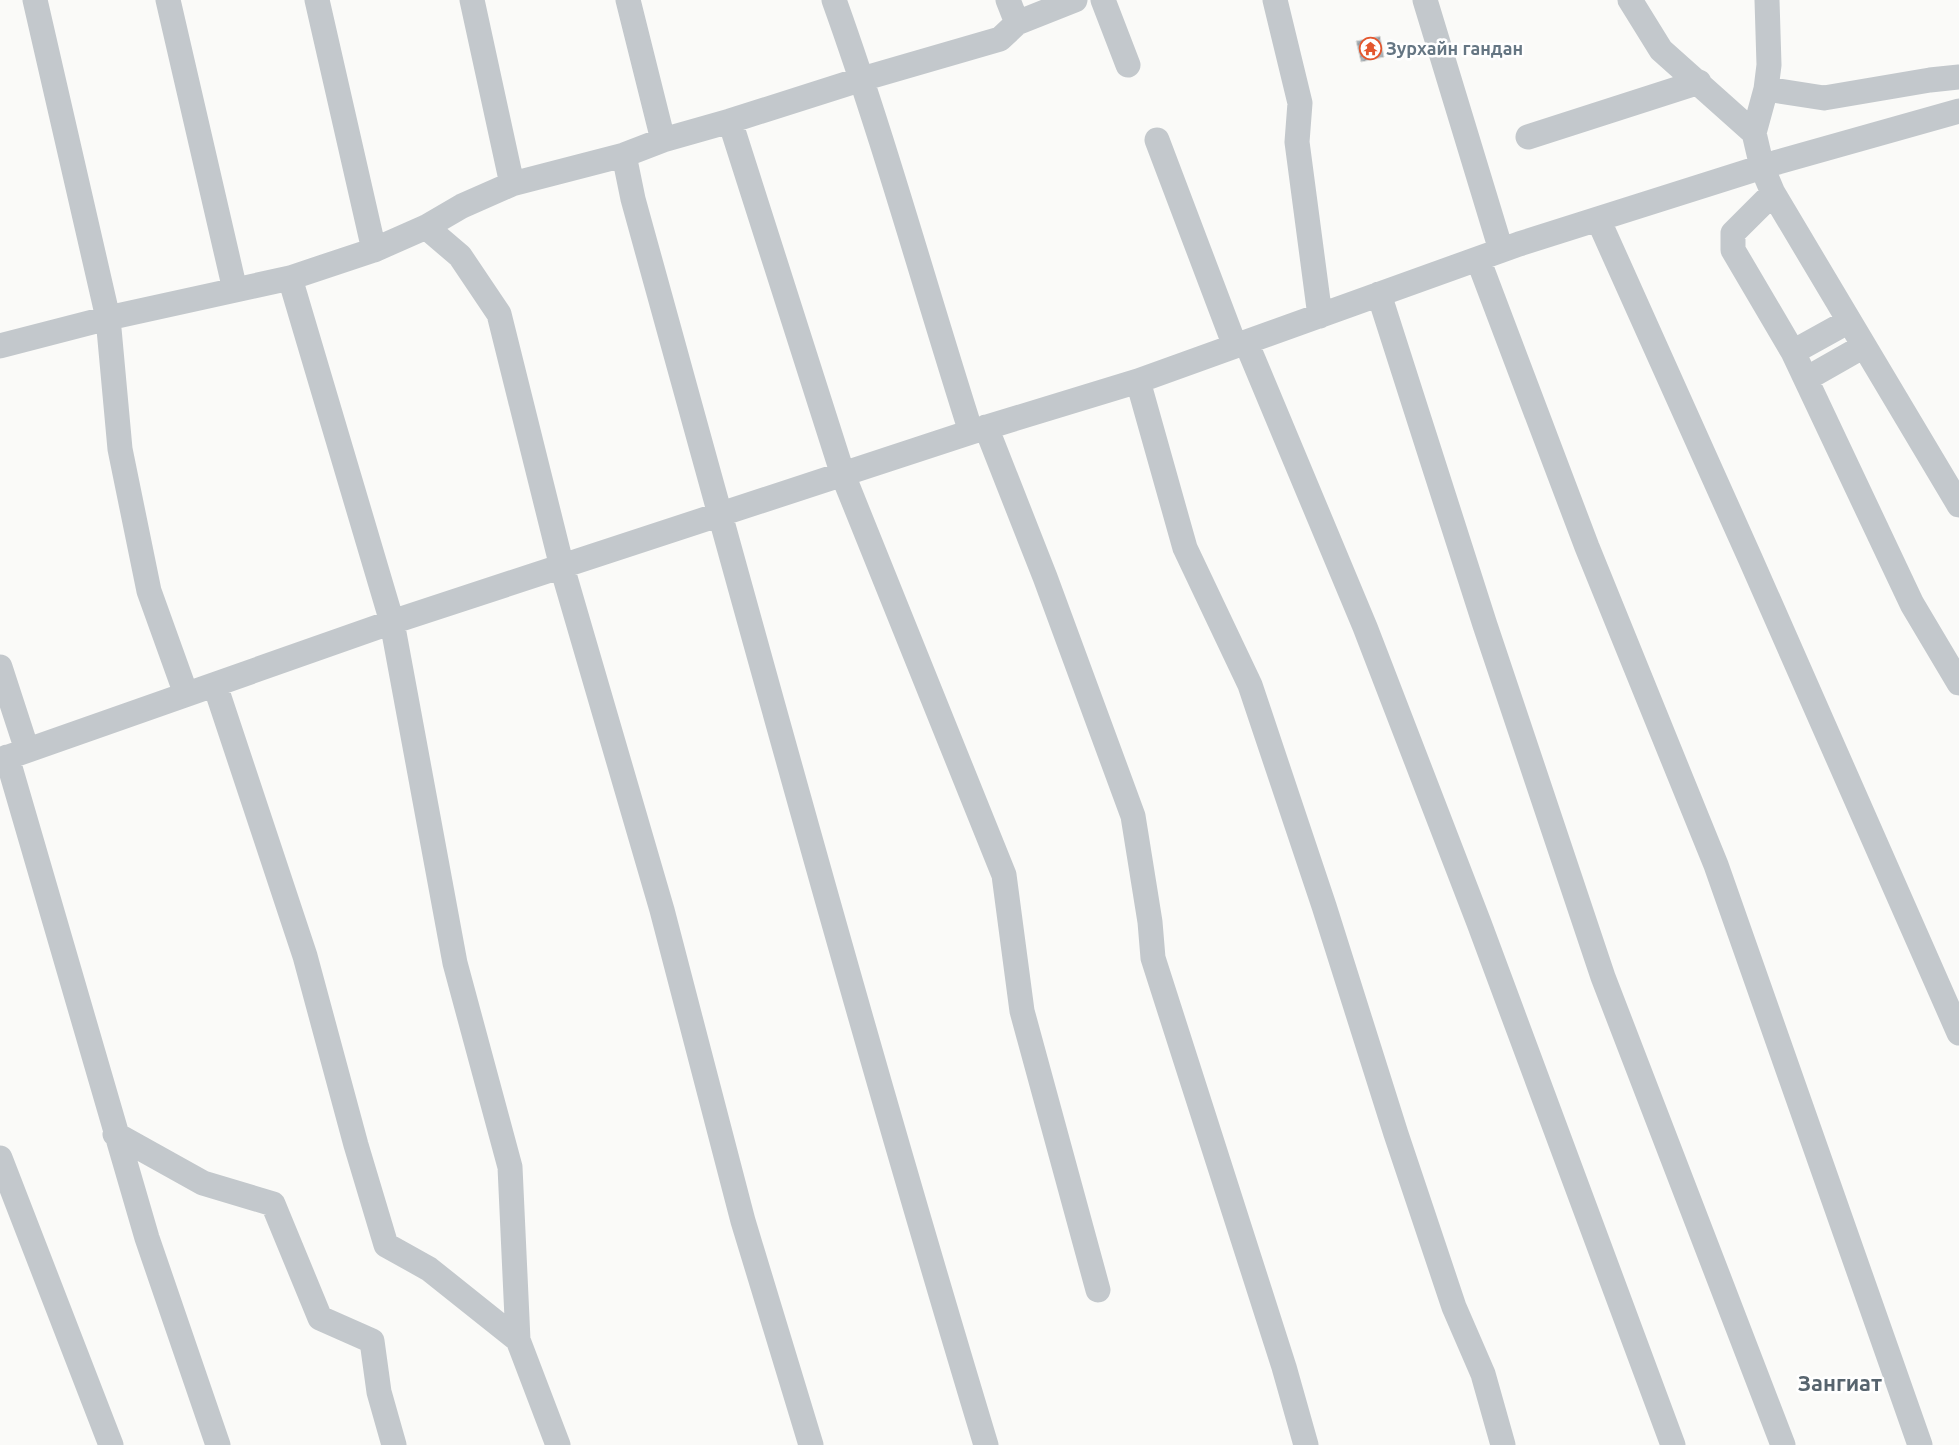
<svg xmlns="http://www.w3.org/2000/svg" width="1959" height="1445" font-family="Ubuntu,sans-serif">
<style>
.building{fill:url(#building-hatch);stroke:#dcdcda}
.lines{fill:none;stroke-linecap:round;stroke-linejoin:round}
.minor{stroke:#c3c8cc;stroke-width:25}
.labels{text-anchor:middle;stroke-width:5;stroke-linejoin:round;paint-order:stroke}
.poi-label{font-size:18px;font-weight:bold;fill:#657683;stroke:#fff;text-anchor:start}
.district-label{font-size:22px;font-weight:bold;fill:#57646e;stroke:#fff}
</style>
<defs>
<pattern id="building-hatch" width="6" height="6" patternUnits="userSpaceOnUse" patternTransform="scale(1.25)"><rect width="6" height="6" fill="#aab3b9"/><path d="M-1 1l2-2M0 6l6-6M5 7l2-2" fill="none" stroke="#8e969c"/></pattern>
</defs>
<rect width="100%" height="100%" fill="#fafaf8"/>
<path class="building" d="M1380 36 1384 57 1361 62 1356 41Z"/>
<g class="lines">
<path class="minor" d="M35 0 108 318 120 449 149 591 186 694
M168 0 235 290
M317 0 374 250
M472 0 512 184
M628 0 663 140
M834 0C885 142 925 288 971 432
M1008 0 1017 23
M1103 0 1128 65
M1275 0 1300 103 1297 142 1320 316
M1425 0 1501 250
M1630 0 1661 50 1754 133 1762 167 1773 193 1733 233V250L1793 352 1912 604 1959 683
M1766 89 1824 98 1930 80 1959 77
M730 121 843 475 1004 875 1022 1011 1098 1290
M1754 133 1766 89 1769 65 1767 0
M1528 137 1699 82
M1157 140 1235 346
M624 155 633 199C748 615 861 1032 986 1445
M1773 193 1959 505
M1598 219 1750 558 1959 1033
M426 227 460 256 499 314 562 567 662 910 743 1221 811 1445
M1478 259 1587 547 1716 865 1920 1445
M290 278 392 622 455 963 510 1167 518 1340 558 1445
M1379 294 1485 625 1603 977 1783 1445
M1246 342 1365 627 1479 923 1673 1445
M0 346 108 318 290 278 374 250 426 227 462 206 512 184 624 155 663 140 730 121 862 79 1000 39 1017 23 1075 0
M1793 352 1849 321
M1806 379 1864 346
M1138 381 1185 548 1250 685 1324 906 1396 1134 1454 1307 1483 1374 1503 1445
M986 427 1045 577 1133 816 1150 922 1153 958 1284 1367 1306 1445
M0 667 27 750
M215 685 305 956 356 1145 386 1245 429 1269 518 1340
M7 757 147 1238 218 1445
M0 760 392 622 971 432 1138 381 1519 244 1778 162 1959 111
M115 1134 203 1183 273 1204 320 1318 372 1341 379 1392 394 1445
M0 1158 111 1445"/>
</g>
<defs>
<symbol id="temple-ring" viewBox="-11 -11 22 22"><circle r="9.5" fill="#fff" stroke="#e4572e" stroke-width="1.5"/><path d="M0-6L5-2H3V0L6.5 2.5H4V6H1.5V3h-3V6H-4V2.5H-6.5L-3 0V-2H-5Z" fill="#e4572e"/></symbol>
</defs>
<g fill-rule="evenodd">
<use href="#temple-ring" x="1358" y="36" width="25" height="25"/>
</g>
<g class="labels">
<g class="poi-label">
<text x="1386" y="55">Зурхайн гандан</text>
</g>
<g class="district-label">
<text x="1840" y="1391">Зангиат</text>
</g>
</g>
</svg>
